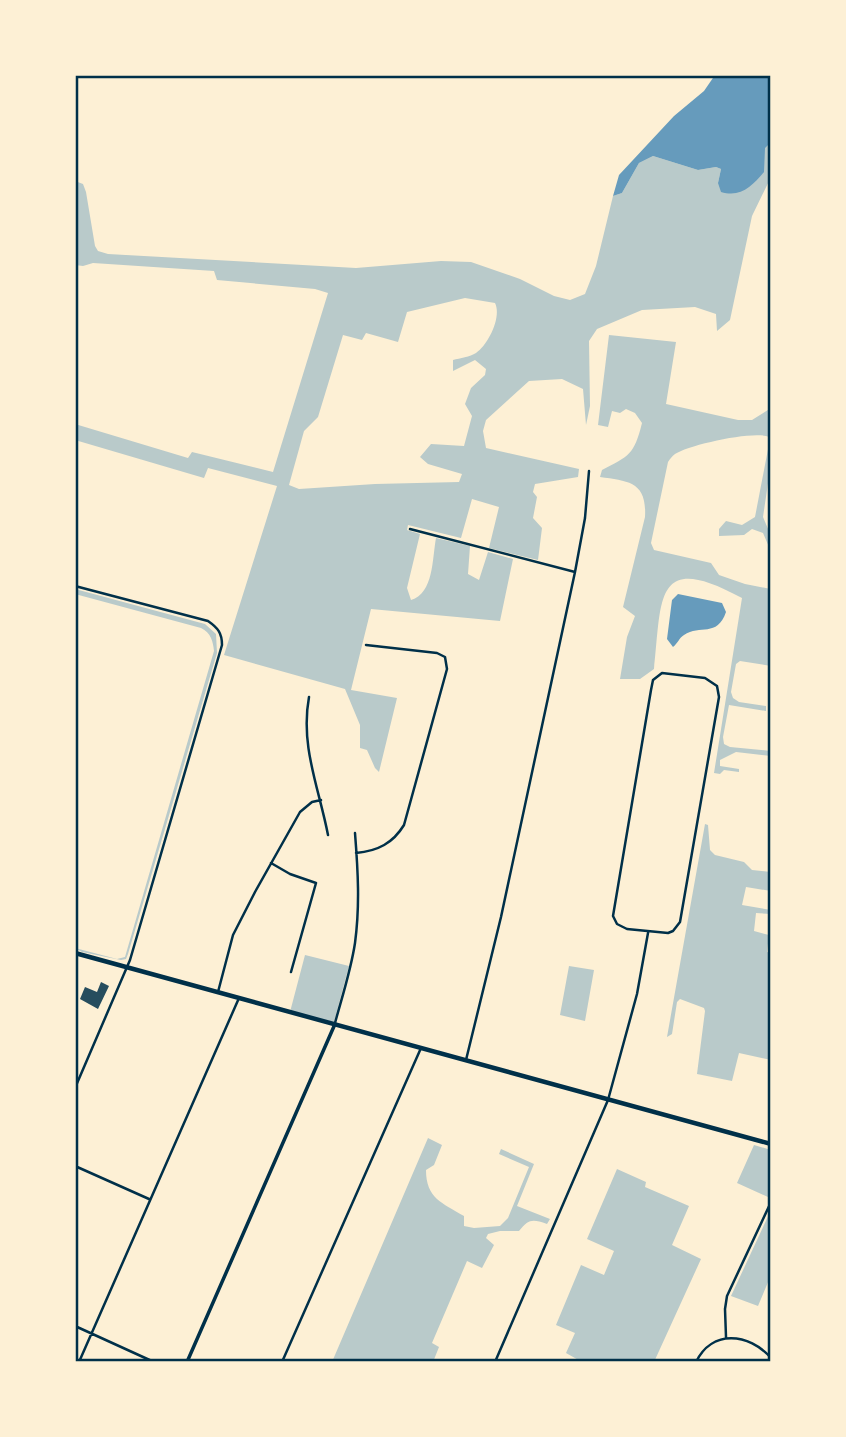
<svg xmlns="http://www.w3.org/2000/svg" width="846" height="1437" font-family="Lora,serif">
<style>
.green{fill:#b9caca;fill-rule:evenodd}
.water{fill:#669bbc}
.building{fill:#264d5e}
.lines{fill:none;stroke-linecap:round;stroke-linejoin:round}
.minor{stroke:#003049;stroke-width:2.5}
.tertiary{stroke:#003049;stroke-width:3.5}
.secondary{stroke:#003049;stroke-width:4.5}
.neatline{fill:none;stroke:#003049;stroke-width:2.5}
</style>
<rect width="100%" height="100%" fill="#fdf0d5"/>
<path class="green" d="M771 142V177L752 216 730 320 717 331 716 314 695 307 642 310 597 329 589 341 590 406 586 425 583 389 562 379 529 381 486 420 483 431 486 448 579 469 578 477 535 484 533 492 537 497 533 518 542 528 538 560 489 548 499 507 472 499 461 538 408 525 407 530 420 534 407 588 411 600C434 593 432 559 436 538L470 546 468 574 479 580 488 552 513 559 500 621 371 609 351 690 397 698 379 772 375 768 367 750 360 748V725L345 689 224 655 277 486 208 468 204 478 75 440V424L188 458 192 452 273 472 328 293 315 289 217 280 214 271 93 263 83 266 75 265V181L83 184 86 192 95 246 98 251 108 254 356 268 441 261 471 262 520 279 554 296 570 300 585 294 596 266 613 196 622 193 639 163 653 156 698 170 716 167 721 169 718 183ZM465 298 495 303C502 317 488 345 476 353 470 357 460 358 453 360V371L475 360 486 369 485 375 471 388 465 404 472 416 464 446 431 444 420 457 428 464 462 474 459 482 375 484 299 489 289 485 304 431 318 417 343 335 362 340 366 333 398 342 407 312Z
M609 335 676 342 666 404 738 420H752L771 408V463L763 517 771 536 769 547 763 533 752 529 744 535 719 536V529L726 521 742 525 755 517 769 444V437C755 430 688 445 675 454 672 456 670 459 668 462L651 543 654 550 711 563 719 575 745 584 771 589V666L740 661 736 664 731 692 733 698 739 702 766 706V711L729 705 723 737 724 744 730 747 771 751V756L736 752 720 760V766L739 769V772L724 770 720 774 714 773 742 598C654 550 662 598 654 669L640 679H620L627 637 635 616 623 607 645 517C647 482 629 481 600 477L602 470C629 456 634 455 642 423L635 413 626 409 620 413 612 411 608 427 598 425Z
M75 589 205 624 216 634 217 653 128 954 126 959 121 960 82 952 75 948 117 959 125 957 214 651C213 641 211 633 201 628L75 594Z
M705 824 708 825 710 850 715 855 744 862 752 870 771 872V891L746 887 742 905 771 910V914L756 913 754 931 769 935 767 952 771 953V1060L739 1053 732 1081 697 1074 705 1011 704 1008 680 999 677 1002 672 1034 667 1037Z
M305 955 349 966 334 1022 290 1012Z
M569 966 594 970 585 1021 560 1015Z
M428 1138 442 1145 434 1165 426 1170C426 1198 442 1203 464 1216V1226L474 1228 500 1226 508 1218 529 1167 499 1154 501 1149 534 1164 517 1206 550 1219 547 1224C532 1219 529 1219 519 1231H500L488 1234 486 1238 494 1245 482 1268 467 1261 432 1343 439 1347 433 1362H332Z
M754 1145 771 1150V1191L768 1197 737 1183Z
M617 1169 646 1182 645 1187 689 1206 672 1245 701 1259 654 1362H582L566 1353 575 1333 556 1325 581 1265 604 1275 614 1251 587 1239Z
M771 1210V1275L758 1306 731 1296Z"/>
<path class="water" d="M715 75H771V142L765 148 764 172C752 186 741 198 721 192L718 183 721 169 716 167 698 170 653 156 639 163 622 193 613 196 619 175 674 116 704 91Z
M678 594 722 603 726 612C717 638 700 624 684 635 679 638 678 643 673 647L667 639 672 600Z"/>
<path class="building" d="M101 982 109 986 98 1009 80 999 85 987 97 992Z"/>
<g class="lines">
<path class="minor" d="M410 529 575 572
M75 586 208 621C218 628 222 633 222 645L130 960 75 1088
M662 673 705 678 717 686 719 697 680 922 673 931 668 933 627 929 617 924 613 916 651 690 653 680Z
M309 697C300 746 319 788 328 835
M356 853C378 851 393 843 404 825L447 669 445 657 437 653 366 645
M271 863 290 874 316 883 291 972
M218 992 233 935 255 892 300 812 312 802 321 800
M335 1023C342 997 351 970 355 943 360 906 358 871 355 833
M466 1060 501 917 575 572 585 518 589 471
M75 1166 149 1199
M75 1326 154 1362
M726 1337 725 1309 727 1296 771 1202
M79 1362 239 998
M282 1362 421 1048
M495 1362 608 1100 637 994 648 933
M696 1362C712 1329 749 1333 771 1358"/>
<path class="tertiary" d="M187 1362 335 1024"/>
<path class="secondary" d="M75 953 771 1144"/>
</g>
<rect width="846" height="1437" fill="none" stroke="#fdf0d5" stroke-width="154"/>
<rect x="77" y="77" width="692" height="1283" class="neatline"/>
</svg>
